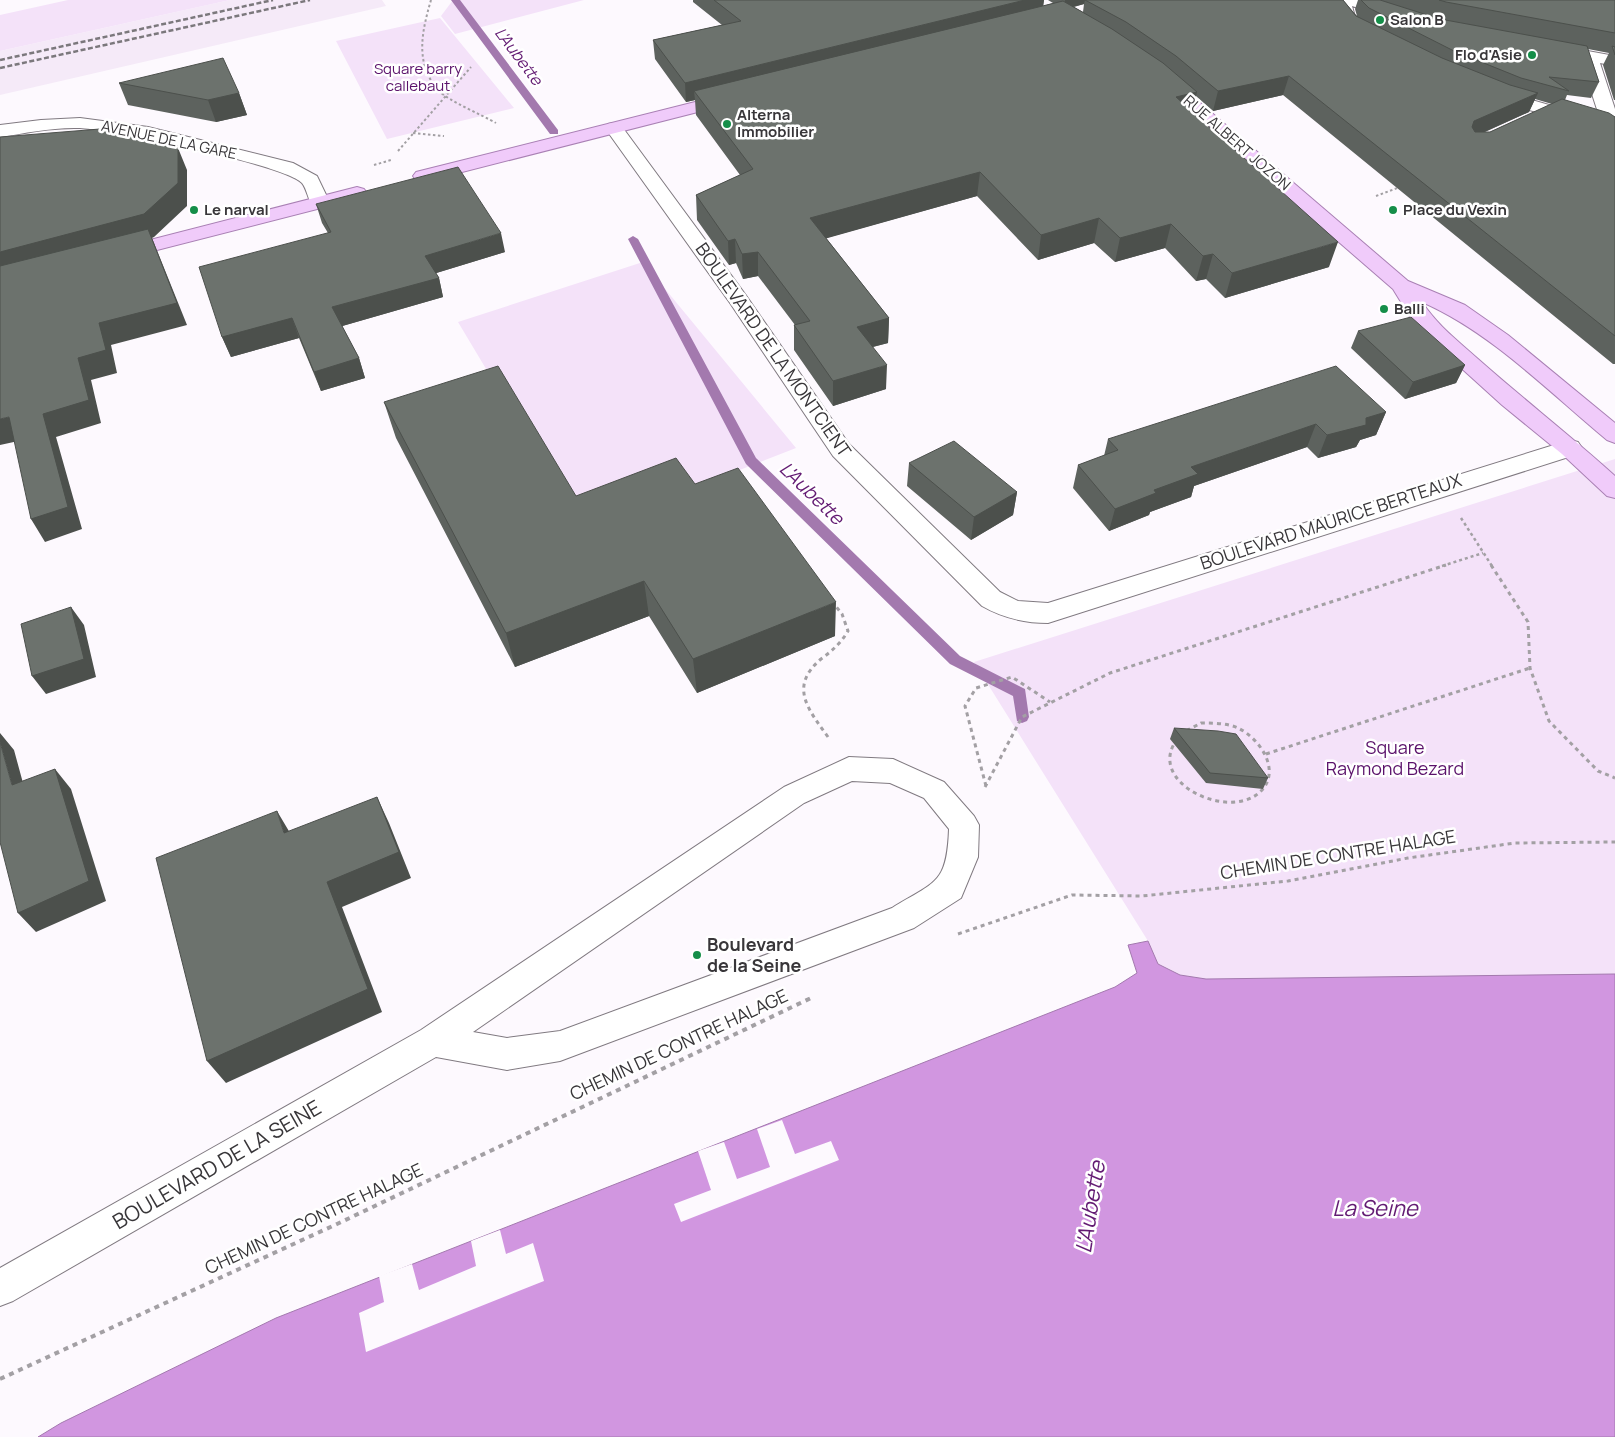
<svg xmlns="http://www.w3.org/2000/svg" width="1615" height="1437" font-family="Manrope,sans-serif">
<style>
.built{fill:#f5eaf8}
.green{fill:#f4e2f9}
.water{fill:#d196e0;stroke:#a379ae}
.pier{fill:#fdf9fe}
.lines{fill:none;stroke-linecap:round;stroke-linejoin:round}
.stream{fill:#a379ae;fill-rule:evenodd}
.minor-casing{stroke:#807a81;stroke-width:2}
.major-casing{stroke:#a980b4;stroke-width:2}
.path-far3{stroke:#a3a0a4;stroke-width:2;stroke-dasharray:2.5 2.5;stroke-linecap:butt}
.path-far2{stroke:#a3a0a4;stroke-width:2.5;stroke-dasharray:3 3;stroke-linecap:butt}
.path-far1{stroke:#a3a0a4;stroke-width:3;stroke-dasharray:4 4;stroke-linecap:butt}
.path{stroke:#a3a0a4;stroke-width:4;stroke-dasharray:5 5;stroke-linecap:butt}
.minor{fill:#fff;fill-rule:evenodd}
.major{fill:#f0cbfa;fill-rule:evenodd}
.rail{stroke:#7b787c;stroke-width:2.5;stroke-dasharray:5 2.5;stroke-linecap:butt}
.wall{fill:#5d625e;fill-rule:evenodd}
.shaded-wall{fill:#4c504c}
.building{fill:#6c726d;stroke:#4c504c}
.poi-dot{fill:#158e49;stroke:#fff;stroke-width:2}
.labels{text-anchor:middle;stroke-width:5;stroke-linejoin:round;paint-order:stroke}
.far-poi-label{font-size:15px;font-weight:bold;fill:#383639;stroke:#fff;text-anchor:start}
.far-park-label{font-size:15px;fill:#5b126b;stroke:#fff}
.far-street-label{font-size:15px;fill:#383639;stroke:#fff}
.far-water-label{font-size:16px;font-style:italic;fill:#631b73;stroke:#fff}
.street-label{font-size:18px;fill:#383639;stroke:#fff}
.park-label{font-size:18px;fill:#5b126b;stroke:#fff}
.poi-label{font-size:18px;font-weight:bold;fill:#383639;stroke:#fff;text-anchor:start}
.water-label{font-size:19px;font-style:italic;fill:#631b73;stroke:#fff}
.near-street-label{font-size:21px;fill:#383639;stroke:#fff}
.near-water-label{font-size:22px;font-style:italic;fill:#631b73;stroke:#fff}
</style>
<rect width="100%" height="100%" fill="#fdf9fe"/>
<path class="built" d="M230 0H382L386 6 0 95V51Z"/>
<path class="green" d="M68 0H230L0 51V15Z
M453 0H584L455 34 441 16Z
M440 18 514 108 387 139 336 41Z
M643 262 796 448 583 531 458 322Z
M1615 459V974L1206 979 1180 975 1158 964 1148 941 974 662Z"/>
<path class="water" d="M1148 941 1158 964 1180 975 1206 979 1615 974V1437H38L61 1423 276 1318 1115 987 1137 973 1128 945Z"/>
<path class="pier" d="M782 1120 795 1154 831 1141 839 1160 681 1222 674 1204 711 1190 698 1151 724 1142 737 1179 770 1167 757 1129Z
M500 1230 506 1254 533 1243 544 1281 366 1352 359 1313 384 1302 379 1276 412 1264 419 1290 476 1266 471 1241Z"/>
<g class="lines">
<path class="stream" d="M451 0H460L558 130V134H550Z
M633 236 638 239 756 458 960 656 1025 689 1029 717 1027 721 1022 723 1017 721 1013 696 950 664 746 464 628 239Z"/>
<defs>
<path id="minor" d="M1340 0H1365L1397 10 1399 13 1397 16 1391 18 1352 6 1355 17 1371 32 1369 36C1352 40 1339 21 1335 7Z
M1555 45 1615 56V66L1600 63 1615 109V135L1609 134 1603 128 1581 60 1549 54 1546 50 1549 46Z
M1497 90 1584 115 1587 119 1584 123 1578 124 1491 99 1488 95 1491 91Z
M80 118 148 127 293 163 317 176 330 203 327 207H313C308 200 307 189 302 183 283 164 112 130 80 128 53 127 26 133 0 137V125L41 120Z
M614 123 620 124 745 294 849 444 1000 592 1018 601 1048 603 1570 440 1578 442 1582 448 1578 454 1048 623C1024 623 1003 618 982 606L833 456 730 303 605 128 608 124Z
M849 757 893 759 944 782 974 816 979 825 978 857 961 898 914 928 560 1061 507 1070 436 1057 13 1301 0 1306V1268L421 1030 784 787ZM852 781 890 783 924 798 949 829C947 884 936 881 892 908L560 1031 507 1038 473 1032 804 803Z"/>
<path id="major" d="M1165 77 1171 78 1408 281 1465 305 1508 335 1615 423V443L1607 440C1550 393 1491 332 1422 302 1437 325 1458 341 1478 359 1523 399 1571 436 1615 476V498L1607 496 1562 454 1502 405 1417 328 1393 289 1159 86 1156 82 1159 78Z
M731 93 737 94 740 98 737 102 423 182 416 180 413 176 416 172Z
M357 187 364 189 367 193 364 197 118 260 111 258 108 254 111 250Z"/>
</defs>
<use href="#minor" class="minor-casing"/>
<use href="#major" class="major-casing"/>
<path class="path-far3" d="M431 0C422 31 414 64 439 91 449 101 482 115 496 123
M413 133 444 136
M398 151 471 67
M374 165 391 160
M1376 196 1400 187"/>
<path class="path-far2" d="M1461 518 1492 566
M1442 566 1483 553"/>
<path class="path-far1" d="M1491 565 1528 622 1530 668 1549 721 1598 771 1615 778
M1201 723C1213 723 1227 723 1238 728 1259 738 1281 769 1262 790 1231 824 1141 781 1179 737 1184 731 1194 727 1201 723Z
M828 737C809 710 788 687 821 659 832 651 841 643 848 631L842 614 834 604
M1266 754 1530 668
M986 786 965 706 976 688 1012 677 1050 702
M985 787 1022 717 1110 673 1446 565
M958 934 1072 895 1142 896 1288 881 1408 858 1515 843 1615 842"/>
<path class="path" d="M0 1379 337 1224 811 998"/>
<use href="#minor" class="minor"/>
<use href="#major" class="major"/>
<path class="rail" d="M0 60 273 0
M0 68 310 0"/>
</g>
<path class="wall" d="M693 0H1044L1043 6 1053 3 1048 0H1343L1357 16 1355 9 1358 0H1615V100H1614L1603 65 1609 53 1588 49 1599 82 1591 98 1567 95 1565 100 1615 117V364H1613L1283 95 1213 111 1196 96 1193 112 1329 267 1225 298 1206 279 1196 281 1165 248 1115 262 1094 243 1038 260 977 196 826 238 889 318 888 343 873 347 886 389 833 406 794 350V325H795L758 276 743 279 736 263 729 265 697 220 696 195 740 175 696 115 695 100 686 102 655 59 653 40 722 25 693 2ZM1084 4 1083 12 1074 7ZM1535 99 1552 104 1490 132H1485L1529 112Z
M119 83 239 93 247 115 216 122 128 105Z
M316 204 505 252 436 273 439 278 443 297 342 326 359 358 365 378 321 391 299 338 231 357 222 337 328 233 322 223Z
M1358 331 1465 365 1456 383 1405 399 1351 348Z
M384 402 576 496 695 484 835 636 697 693 649 616 515 667 396 438Z
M1386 412 1376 435 1360 440 1356 447 1318 458 1307 447 1194 486 1191 497 1150 512 1149 515 1109 531 1073 488 1078 465 1104 456 1108 439Z
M909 463 1017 492 1013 515 971 540 907 486Z
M1174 728 1268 778 1263 789 1206 783 1170 739Z"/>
<path class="shaded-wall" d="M1025 0H1044L1042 14 694 91 695 100 686 102 685 83Z
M1065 0H1085L1084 4 1064 9Z
M1289 76 1283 95 1213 111 1218 91Z
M1197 92 1192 116 1176 97Z
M239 93 247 115 216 122 208 100Z
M1538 93 1529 112 1466 140 1474 121Z
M178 148 187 170V206L154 237 152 238 187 325 111 345 117 373 91 380 101 423 56 437 82 529 45 542 31 519 0 278V252Z
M980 172 977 196 810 243V218Z
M1099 218 1094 243 1038 260 1041 235Z
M1171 224 1165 248 1115 262 1120 238Z
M501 233 505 252 430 275 425 256Z
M735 239 736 263 729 265 728 241Z
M1338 242 1329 267 1225 298 1232 273Z
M758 252V276L743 279 742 254Z
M1213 254 1206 279 1196 281 1203 256Z
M439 278 443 297 339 327 332 307Z
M292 318 299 338 231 357 222 337Z
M889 318 888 343 856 351 857 327Z
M359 358 365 378 321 391 314 372Z
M887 365 886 389 833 406V381Z
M1465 365 1456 383 1405 399 1413 382Z
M1386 412 1376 435 1360 440 1356 447 1318 458 1327 435 1366 418Z
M9 417 23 440 0 445V419Z
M1316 424 1307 447 1194 486 1191 497 1150 512 1149 515 1109 531 1115 509 1154 490 1191 467Z
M1017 492 1013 515 971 540 974 517Z
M644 581 649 616 515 667 506 633Z
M836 602 835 636 697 693 693 659Z
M71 607 84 625 96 677 46 694 32 676Z
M0 733 14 750 29 805 12 785 0 742Z
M55 769 71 789 106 901 36 932 18 913Z
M377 797 389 823 411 878 342 907 382 1012 226 1083 207 1061 327 882Z
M277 811 293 838 284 833Z"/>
<path class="building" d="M714 0H1025L685 83 653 40 741 21Z
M1085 0H1343L1356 16 1442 58 1510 85 1538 93 1474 121 1472 127 1475 132H1490L1562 99 1609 113 1615 117V336L1289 76 1218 91 1176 56 1126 22Z
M1361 0H1380L1440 19 1587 46 1599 82 1549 77 1569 91 1521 78 1454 51 1369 8Z
M1439 0H1615V33L1446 2Z
M1063 1 1112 29 1163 63 1197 92 1176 97 1338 242 1232 273 1213 254 1203 256 1171 224 1120 238 1099 218 1041 235 980 172 810 218 889 318 857 327 887 365 833 381 794 325 810 321 758 252 742 254 735 239 728 241 696 195 753 169 694 91Z
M1612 46 1615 47V55Z
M223 58 239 93 208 100 119 83Z
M100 129 178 148V183L144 214 0 252V137Z
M458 167 501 233 425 256 439 278 332 307 359 358 314 372 292 318 222 337 199 267 331 232 316 204Z
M148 229 177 303 99 323 106 350 78 358 89 400 43 414 68 507 31 519 9 417 0 419V266Z
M1411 317 1465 365 1413 382 1358 331Z
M498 366 576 496 676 458 695 484 738 468 836 602 693 659 644 581 506 633 384 402Z
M1336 366 1386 412 1366 418V425L1327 435 1316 424 1191 467 1198 474 1154 490 1156 493 1115 509 1078 465 1118 450 1108 439Z
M954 441 1017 492 974 517 909 463Z
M71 607 84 659 32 676 21 624Z
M1174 728 1218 731 1236 734 1268 778 1210 773Z
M0 742 12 785 55 769 89 881 18 913 0 842Z
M377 797 399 852 327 882 368 989 207 1061 156 858 277 811 284 833Z"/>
<g class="poi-dot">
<circle cx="1380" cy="20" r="5"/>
<circle cx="1532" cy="55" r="5"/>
<circle cx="727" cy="124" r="5"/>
<circle cx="194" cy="210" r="5"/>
<circle cx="1393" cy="210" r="5"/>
<circle cx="1384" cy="309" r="5"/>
<circle cx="697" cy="955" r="5"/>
</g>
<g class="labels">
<g class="far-poi-label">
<text x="1390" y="25">Salon B</text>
<text x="1522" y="60" text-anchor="end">Flo d'Asie</text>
<text x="737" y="120">Alterna<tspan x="737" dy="17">Immobilier</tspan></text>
<text x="204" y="215">Le narval</text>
<text x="1403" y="215">Place du Vexin</text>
<text x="1394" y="314">Balli</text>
</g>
<g class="far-park-label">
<text x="418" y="74">Square barry<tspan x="418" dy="17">callebaut</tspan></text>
</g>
<g class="far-street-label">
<text transform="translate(169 140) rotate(12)" y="5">AVENUE DE LA GARE</text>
<text transform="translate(1237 143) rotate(41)" y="5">RUE ALBERT JOZON</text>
</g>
<g class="far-water-label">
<text transform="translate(519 56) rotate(53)" y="6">L'Aubette</text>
</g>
<g class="street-label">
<text transform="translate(773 350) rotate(55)" y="6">BOULEVARD DE LA MONTCIENT</text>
<text transform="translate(1331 522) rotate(-18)" y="6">BOULEVARD MAURICE BERTEAUX</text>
<text transform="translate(1338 855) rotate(-9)" y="6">CHEMIN DE CONTRE HALAGE</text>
<text transform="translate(679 1045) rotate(-25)" y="6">CHEMIN DE CONTRE HALAGE</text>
<text transform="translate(314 1219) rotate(-25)" y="6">CHEMIN DE CONTRE HALAGE</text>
</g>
<g class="park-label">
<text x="1395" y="754">Square<tspan x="1395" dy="21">Raymond Bezard</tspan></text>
</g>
<g class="poi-label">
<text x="707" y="951">Boulevard<tspan x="707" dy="21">de la Seine</tspan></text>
</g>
<g class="water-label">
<text transform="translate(812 493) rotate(44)" y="7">L'Aubette</text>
</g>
<g class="near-street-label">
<text transform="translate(217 1165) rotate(-30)" y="7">BOULEVARD DE LA SEINE</text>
</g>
<g class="near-water-label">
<text transform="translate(1090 1207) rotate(-81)" y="8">L'Aubette</text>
<text x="1375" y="1216">La Seine</text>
</g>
</g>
</svg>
